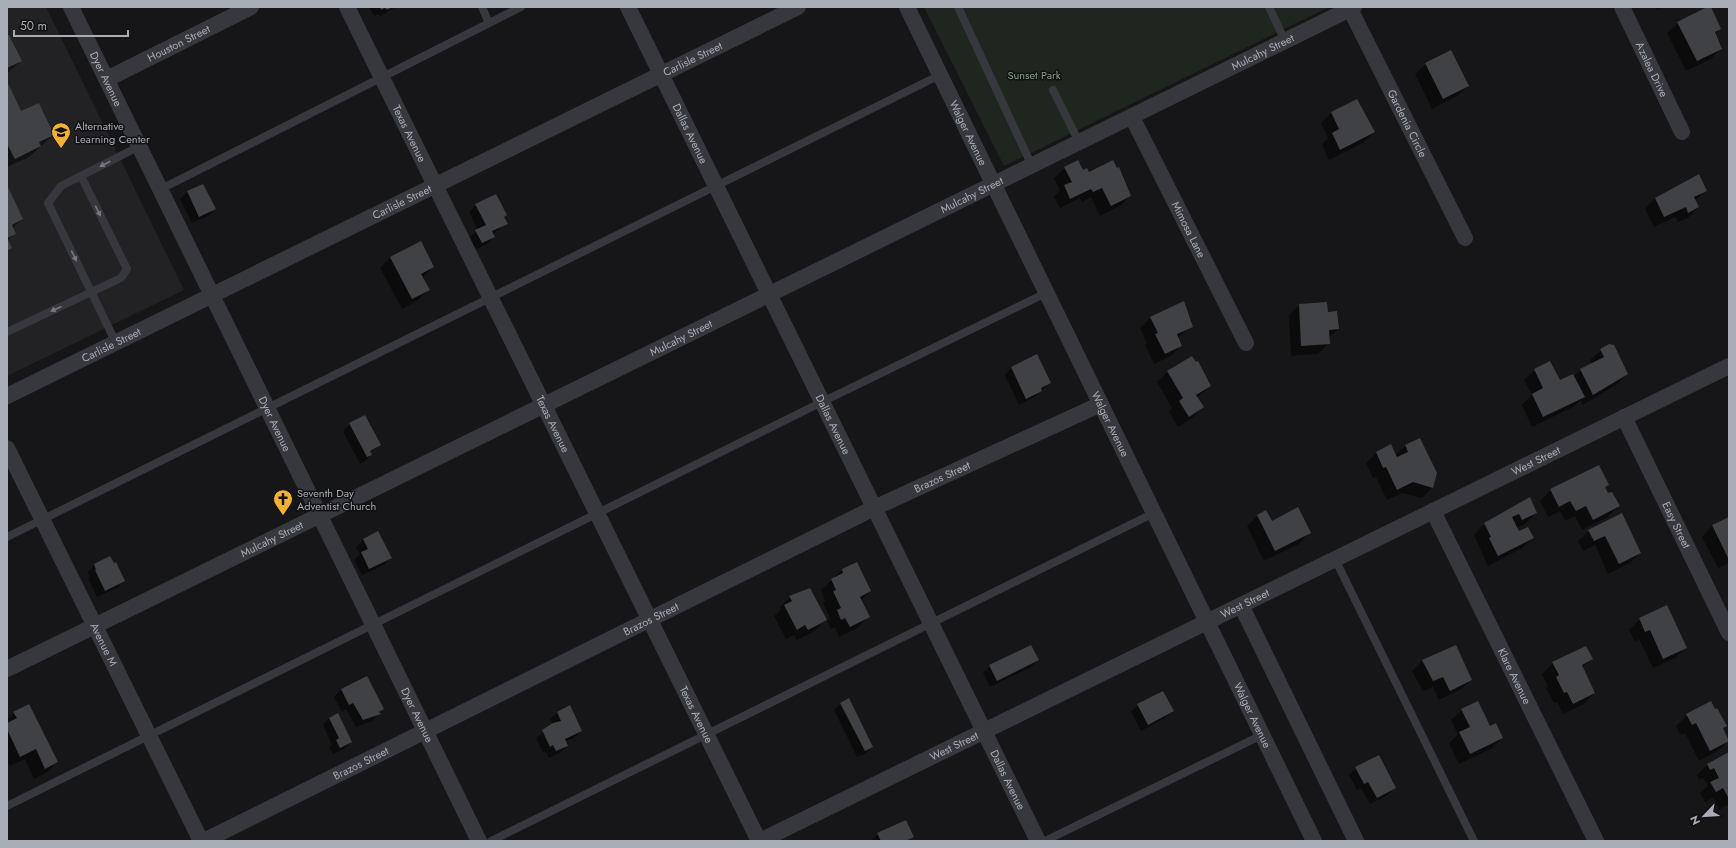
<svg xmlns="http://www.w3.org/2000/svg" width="1736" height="848" font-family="Jost,sans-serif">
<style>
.built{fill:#222225}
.green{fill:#1e261f}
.shadow{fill:#0007}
.building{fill:#404145}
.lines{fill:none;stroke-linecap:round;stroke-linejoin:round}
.lane{stroke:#37383d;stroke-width:8}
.street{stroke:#37383d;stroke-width:16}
.oneway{fill:#757881}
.labels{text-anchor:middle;stroke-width:3;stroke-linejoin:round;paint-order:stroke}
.street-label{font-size:11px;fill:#a8adb8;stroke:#111113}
.park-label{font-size:11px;fill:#7fa381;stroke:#111113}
.poi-label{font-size:11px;fill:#a8adb8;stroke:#111113;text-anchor:start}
</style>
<rect width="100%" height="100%" fill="#161618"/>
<path class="built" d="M7 7H46L184 290 7 376Z"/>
<path class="green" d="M924 7H1329L1004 166Z"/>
<path class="shadow" d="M369 7H396L380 16 378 14 374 16Z
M1656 7H1664L1657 10Z
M1709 7 1720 29 1714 35 1721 48 1711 59 1686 71 1667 33 1678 23Z
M7 37 21 61 7 73Z
M1426 64 1468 86 1457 96 1432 109 1415 74Z
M7 84 21 112 53 135 29 157 7 167Z
M1331 113 1374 132 1363 143 1329 160 1322 144 1328 138 1321 123Z
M1065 168 1088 173 1130 196 1120 206 1100 216 1091 197 1082 202 1080 198 1060 208 1054 197 1060 190 1054 178Z
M1698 175 1706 190 1695 201 1698 207 1688 218 1678 222 1675 217 1654 227 1645 209 1655 198Z
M202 185 215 209 208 216 192 223 180 199 187 192Z
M7 188 22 219 12 229 14 233 7 241 11 248 7 252Z
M476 205 503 217 506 223 493 234 494 237 487 244 475 250 469 238 478 230 469 212Z
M391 257 433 267 423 277 428 290 418 300 402 309 380 268Z
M1299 305 1327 313 1338 329 1329 338V343L1318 354 1291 356 1289 315Z
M1151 317 1191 326 1178 338 1181 346 1171 356 1154 364 1145 345 1147 343 1140 328Z
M1601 350 1627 374 1616 385 1583 405 1580 400 1573 407 1532 427 1522 405 1532 395 1524 380 1535 370 1560 381 1573 377 1581 370 1592 364 1590 360Z
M1037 356 1050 383 1034 397 1019 405 1005 375 1011 368Z
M1168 371 1210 386 1197 398 1203 407 1192 418 1178 427 1169 412 1172 408 1157 382Z
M350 424H370L380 444 370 453 371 455 364 462 360 464 343 431Z
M1419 439 1435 473 1432 488 1422 498 1402 493 1387 500 1376 477 1373 478 1366 463 1376 453 1391 446 1395 456 1405 446Z
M1608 484 1604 488 1608 495 1618 506 1608 517 1582 530 1575 516 1565 521 1560 511 1548 517 1540 501 1551 490Z
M1530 499 1536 513 1525 524 1516 528 1518 532 1533 538 1522 548 1488 566 1474 535 1484 524Z
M1266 512 1271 522 1309 533 1299 544 1264 561 1247 526 1257 516Z
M1622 515 1640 553 1630 563 1608 574 1595 545 1583 551 1578 541 1589 531Z
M1729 518V563L1718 568 1702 537 1712 526Z
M378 533 390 558 384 565 362 575 354 560 360 554 356 547 363 540Z
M113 564 124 581 117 588 97 597 88 578 90 577 88 572 94 565Z
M842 570 870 591 861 601 868 617 858 628 839 637 835 627 831 629 827 621 830 618 823 603 825 600 821 590Z
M790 597 825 620 815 631 797 640 794 635 786 639 774 616 781 610 780 607Z
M1640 619 1686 648 1675 658 1653 668 1639 639 1635 642 1629 630Z
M1591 659 1582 668 1594 693 1584 704 1563 714 1557 702 1554 703 1546 688 1548 686 1542 674 1553 663Z
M1038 660 1031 667 990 687 983 673 990 666Z
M1422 661 1471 680 1460 690 1439 700 1433 687 1423 691 1412 671Z
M367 678 382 709 372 721 356 727 346 709 342 712 334 697 341 690Z
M841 703 872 747 865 754 857 757 834 710Z
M1138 705 1172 711 1165 718 1141 731 1131 712Z
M569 707 581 731 574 738 565 742 567 746 560 753 549 758 546 752 543 753 536 738 553 724 550 719 557 713Z
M1462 710 1502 738 1491 749 1459 764 1449 743 1458 735 1451 720Z
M14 713 57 762 46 773 34 779 25 759 10 766 7 761V720Z
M1687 715 1725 726 1723 729 1729 740 1718 751 1699 761 1685 733 1681 735 1676 726Z
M329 718 351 742 344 749 333 754 329 748 332 745 323 725Z
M1729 753V804L1719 810 1713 798 1705 802 1700 793 1708 786 1703 778 1699 780 1697 775 1707 765Z
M1356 768 1394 788 1388 795 1370 804 1361 788 1357 790 1349 775Z
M905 821 912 837 908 841H871L878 834Z"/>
<path class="building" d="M380 7H393L387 10 385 8 381 10Z
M1707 7H1711L1721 29 1715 32 1722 49 1697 61 1677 22Z
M9 35 22 61 7 68V36Z
M1451 50 1469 86 1443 99 1425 63Z
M7 81 21 111 39 103 54 135 39 142 41 146 15 159 7 144Z
M1357 99 1375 132 1340 150 1332 133 1339 129 1331 112Z
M1078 160 1083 170 1087 168 1089 172 1113 160 1117 168 1119 167 1131 196 1111 206 1102 188 1093 192 1091 189 1070 199 1064 185 1072 182 1064 167Z
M1699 174 1707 191 1694 197 1699 207 1688 213 1686 207 1664 217 1655 198Z
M203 184 216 209 199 217 187 191Z
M7 185 23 219 12 225 16 234 7 238 12 248 7 251Z
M496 194 507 215 504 217 508 224 492 231 495 237 482 243 475 230 486 225 475 204Z
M421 241 434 267 421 274 430 290 412 299 390 257Z
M1184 301 1193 327 1177 334 1182 346 1165 354 1155 334 1158 333 1150 317Z
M1327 302 1328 312 1337 311 1339 329 1329 330 1330 344 1301 346 1299 304Z
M1609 344 1614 345 1628 374 1593 395 1580 369 1604 357 1600 349Z
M1037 354 1051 383 1041 388 1042 391 1026 399 1011 367Z
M1192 356 1196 362 1198 361 1211 386 1196 395 1204 407 1189 417 1179 401 1183 398 1167 371Z
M1550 361 1560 380 1573 374 1585 397 1543 417 1532 394 1543 388 1534 369Z
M365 415 381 445 370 451 372 455 367 457 349 423Z
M1420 438 1437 473 1433 488 1413 482 1397 490 1386 467 1383 468 1376 452 1391 444 1397 457 1408 452 1405 445Z
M1599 465 1609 485 1605 487 1608 493 1612 492 1620 506 1593 520 1586 506 1576 511 1570 501 1559 507 1550 489Z
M1530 497 1537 513 1522 520 1519 514 1512 517 1519 531 1528 527 1534 538 1498 556 1489 538 1491 537 1484 523Z
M1298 507 1311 533 1275 551 1257 515 1266 510 1272 521Z
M1622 513 1641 553 1619 564 1605 536 1594 541 1588 530Z
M1729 517V560L1712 525Z
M378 531 392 558 369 569 361 552 368 549 363 539Z
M110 556 114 563 116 562 125 581 105 591 95 570H96L94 564Z
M857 562 871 591 860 597 870 617 850 627 845 618 841 620 837 610 841 608 833 591 836 590 831 579 843 573 842 569Z
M810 588 827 620 808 630 805 625 797 630 784 605 792 601 789 596Z
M1667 605 1687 648 1663 659 1650 630 1645 632 1639 618Z
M1031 645 1039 660 997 681 989 665Z
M1456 645 1472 680 1450 691 1443 677 1433 681 1422 660Z
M1586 646 1593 659 1582 665 1595 693 1573 704 1567 692 1564 693 1556 677 1559 675 1552 662Z
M367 676 384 709 379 712 381 714 363 720 353 703 349 705 341 689Z
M1163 691 1174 711 1148 725 1137 704Z
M849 698 873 747 865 751 840 703Z
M1478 701 1490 726 1496 723 1503 738 1470 754 1459 732 1470 727 1461 709Z
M1711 701 1715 709 1717 708 1727 726 1723 728 1729 741 1710 751 1696 723 1692 725 1686 714Z
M29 704 58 762 45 769 36 749 20 757 7 729V723L17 718 13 712Z
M570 705 582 731 565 739 568 746 556 751 553 745 550 747 542 730 553 723 561 721 557 712Z
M338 713 352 742 340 748 336 740 339 738 329 718Z
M1729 752V799L1723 788 1716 792 1710 782 1719 778 1714 768 1710 770 1707 764Z
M1379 755 1396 788 1377 798 1368 782 1364 784 1355 767Z
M906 820 914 837 905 841H881L877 833Z"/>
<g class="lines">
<path class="lane" d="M482 7 489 23
M958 7 1032 166
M1269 7 1285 41
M1053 90 1079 142
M161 189 521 7
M7 332 121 278 127 269 81 176
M116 343 48 203 61 186 140 146
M7 537 940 75
M1335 559 1474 841
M7 806 822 402 1046 293
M491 841 1154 513
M1045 841 1262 735"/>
<g class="street">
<path id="s1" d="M71 7 479 841"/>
<path id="s2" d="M347 7 759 841"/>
<path id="s3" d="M628 7 1038 841"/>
<path id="s4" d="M907 7 1314 841"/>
<path id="s5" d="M1622 7 1682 132"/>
<path id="s6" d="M1350 9 1465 238"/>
<path id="s7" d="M107 79 251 7"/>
<path id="s8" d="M1132 117 1246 343"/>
<path id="s9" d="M7 396 798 7"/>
<path id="s10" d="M1624 417 1729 633"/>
<path id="s11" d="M7 448 201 841"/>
<path id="s12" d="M1433 511 1596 841"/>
<path d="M1241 605 1356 841"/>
<path id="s13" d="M7 669 1354 7"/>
<path id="s14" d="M204 841 874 508 1101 404"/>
<path id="s15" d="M760 841 1729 366"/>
</g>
</g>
<defs><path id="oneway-solid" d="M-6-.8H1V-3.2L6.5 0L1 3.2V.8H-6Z"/></defs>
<g class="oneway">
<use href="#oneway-solid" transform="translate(105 164) rotate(153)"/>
<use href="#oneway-solid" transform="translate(98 211) rotate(63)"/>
<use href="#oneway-solid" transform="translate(74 256) rotate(64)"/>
<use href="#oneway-solid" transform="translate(56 309) rotate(155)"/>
</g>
<defs>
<symbol id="school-pin" viewBox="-11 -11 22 30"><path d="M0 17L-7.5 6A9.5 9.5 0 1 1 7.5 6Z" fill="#f2b134" stroke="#111113"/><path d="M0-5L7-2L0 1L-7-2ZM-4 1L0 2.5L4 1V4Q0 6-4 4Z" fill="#111"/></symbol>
<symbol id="church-pin" viewBox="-11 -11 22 30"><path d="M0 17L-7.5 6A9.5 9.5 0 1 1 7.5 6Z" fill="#f2b134" stroke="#111113"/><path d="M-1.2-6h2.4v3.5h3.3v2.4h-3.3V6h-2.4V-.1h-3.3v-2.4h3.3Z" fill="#111"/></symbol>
</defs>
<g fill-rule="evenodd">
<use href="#school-pin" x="50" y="121" width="22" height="30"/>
<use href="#church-pin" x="272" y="488" width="22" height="30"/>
</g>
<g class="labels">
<g class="street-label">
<text dy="4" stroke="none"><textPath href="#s7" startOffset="80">Houston Street</textPath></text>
<text dy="4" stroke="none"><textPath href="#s13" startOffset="1399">Mulcahy Street</textPath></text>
<text dy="4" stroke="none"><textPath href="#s9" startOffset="764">Carlisle Street</textPath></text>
<text dy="4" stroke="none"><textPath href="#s5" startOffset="69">Azalea Drive</textPath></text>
<text dy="4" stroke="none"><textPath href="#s1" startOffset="80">Dyer Avenue</textPath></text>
<text dy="4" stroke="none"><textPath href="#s6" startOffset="128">Gardenia Circle</textPath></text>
<text dy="4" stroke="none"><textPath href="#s2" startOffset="141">Texas Avenue</textPath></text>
<text dy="4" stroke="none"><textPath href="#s3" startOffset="141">Dallas Avenue</textPath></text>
<text dy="4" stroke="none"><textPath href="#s4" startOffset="140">Walger Avenue</textPath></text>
<text dy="4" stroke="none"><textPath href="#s13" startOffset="1075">Mulcahy Street</textPath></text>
<text dy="4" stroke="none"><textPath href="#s9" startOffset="440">Carlisle Street</textPath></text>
<text dy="4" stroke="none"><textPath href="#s8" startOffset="126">Mimosa Lane</textPath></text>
<text dy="4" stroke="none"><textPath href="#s13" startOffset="751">Mulcahy Street</textPath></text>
<text dy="4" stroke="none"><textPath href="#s9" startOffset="116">Carlisle Street</textPath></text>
<text dy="4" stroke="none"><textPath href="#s1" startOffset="464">Dyer Avenue</textPath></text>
<text dy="4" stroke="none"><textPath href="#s2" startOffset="465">Texas Avenue</textPath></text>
<text dy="4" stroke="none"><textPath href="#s3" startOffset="465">Dallas Avenue</textPath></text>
<text dy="4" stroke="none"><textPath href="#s4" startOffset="464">Walger Avenue</textPath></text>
<text dy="4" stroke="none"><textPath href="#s15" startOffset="864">West Street</textPath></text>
<text dy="4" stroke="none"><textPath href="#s14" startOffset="823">Brazos Street</textPath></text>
<text dy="4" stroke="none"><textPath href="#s10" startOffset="120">Easy Street</textPath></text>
<text dy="4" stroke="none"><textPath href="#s13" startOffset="295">Mulcahy Street</textPath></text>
<text dy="4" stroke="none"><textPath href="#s15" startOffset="540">West Street</textPath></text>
<text dy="4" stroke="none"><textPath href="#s14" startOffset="499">Brazos Street</textPath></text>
<text dy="4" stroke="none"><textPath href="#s11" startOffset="219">Avenue M</textPath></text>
<text dy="4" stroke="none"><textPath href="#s12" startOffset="184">Klare Avenue</textPath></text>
<text dy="4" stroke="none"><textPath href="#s1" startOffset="788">Dyer Avenue</textPath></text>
<text dy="4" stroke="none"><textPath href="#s2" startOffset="789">Texas Avenue</textPath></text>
<text dy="4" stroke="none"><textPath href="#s4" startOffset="788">Walger Avenue</textPath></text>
<text dy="4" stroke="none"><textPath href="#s15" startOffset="216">West Street</textPath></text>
<text dy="4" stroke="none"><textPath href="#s14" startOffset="175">Brazos Street</textPath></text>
<text dy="4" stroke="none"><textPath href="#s3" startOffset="861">Dallas Avenue</textPath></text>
</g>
<g class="park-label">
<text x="1034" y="79">Sunset Park</text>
</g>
<g class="poi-label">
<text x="75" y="130">Alternative<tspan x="75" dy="13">Learning Center</tspan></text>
<text x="297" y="497">Seventh Day<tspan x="297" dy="13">Adventist Church</tspan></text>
</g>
</g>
<rect width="1736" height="848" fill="none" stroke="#a8adb8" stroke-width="16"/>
<g transform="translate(1704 816) rotate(245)" stroke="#111113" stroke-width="3" paint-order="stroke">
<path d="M0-3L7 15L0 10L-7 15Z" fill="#a8adb8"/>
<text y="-6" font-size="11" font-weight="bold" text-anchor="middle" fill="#a8adb8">N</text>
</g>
<path d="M14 30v6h114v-6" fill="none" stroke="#a8adb8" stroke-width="2"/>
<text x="20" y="30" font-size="12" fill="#a8adb8" stroke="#111113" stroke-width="3" paint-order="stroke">50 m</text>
</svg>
